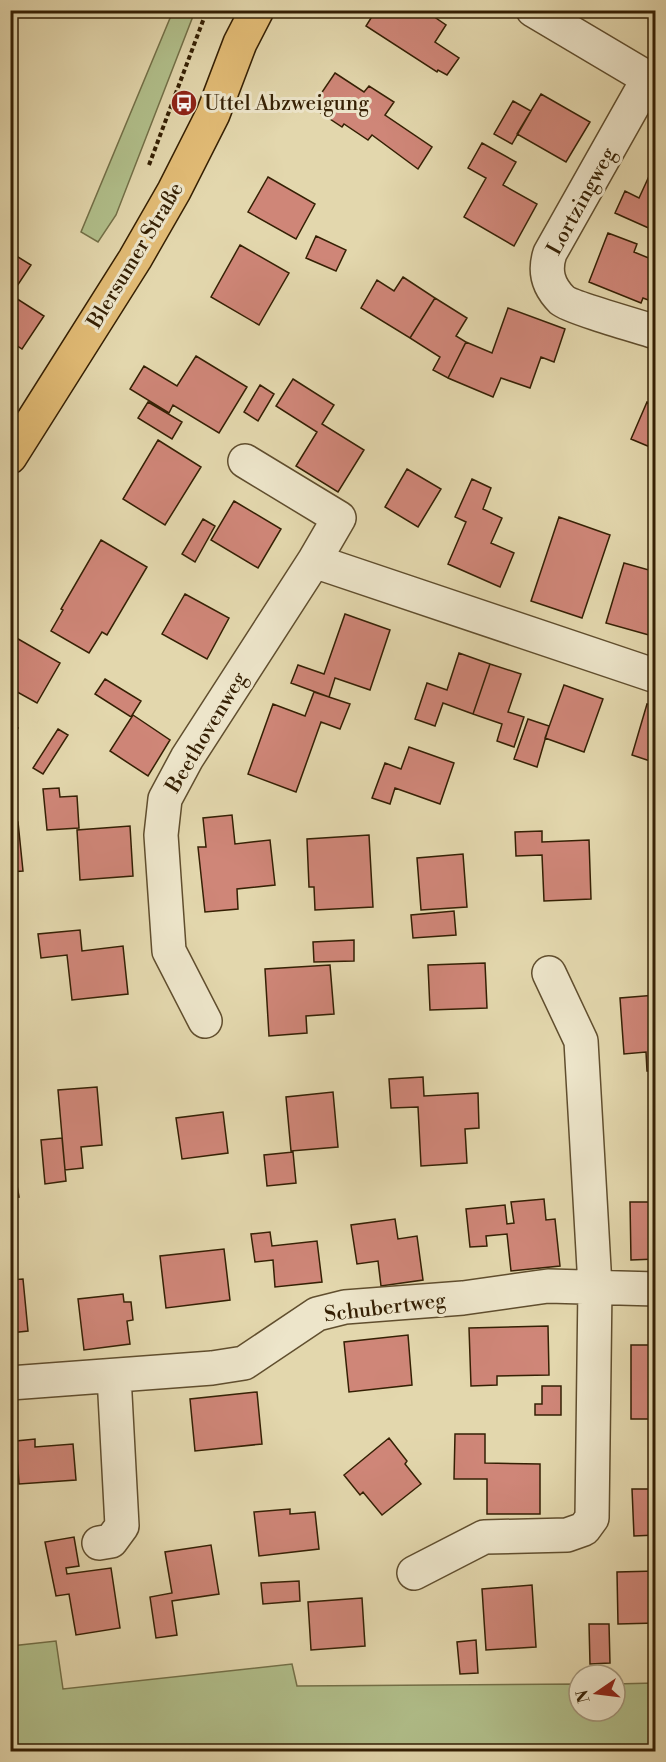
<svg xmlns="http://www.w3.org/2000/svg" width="666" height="1762" font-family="'Libre Bodoni',serif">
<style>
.green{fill:#b1bf8b;stroke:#737048;stroke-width:1.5}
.building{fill:#cf8678;stroke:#352004;stroke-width:1.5}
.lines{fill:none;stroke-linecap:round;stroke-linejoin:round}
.minor-casing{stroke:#604e2e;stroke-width:36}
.major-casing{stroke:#352004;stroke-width:36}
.path{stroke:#352004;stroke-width:4;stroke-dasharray:4.5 3;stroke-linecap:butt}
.minor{stroke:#ede5ca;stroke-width:33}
.major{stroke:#e2bc76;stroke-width:33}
.labels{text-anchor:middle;stroke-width:6;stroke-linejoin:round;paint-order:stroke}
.poi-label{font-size:21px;fill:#352004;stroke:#ede5ca;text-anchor:start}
.street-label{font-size:21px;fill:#352004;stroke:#ede5ca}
</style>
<rect width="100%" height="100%" fill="#e3d7ad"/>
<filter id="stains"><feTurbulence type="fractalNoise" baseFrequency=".00333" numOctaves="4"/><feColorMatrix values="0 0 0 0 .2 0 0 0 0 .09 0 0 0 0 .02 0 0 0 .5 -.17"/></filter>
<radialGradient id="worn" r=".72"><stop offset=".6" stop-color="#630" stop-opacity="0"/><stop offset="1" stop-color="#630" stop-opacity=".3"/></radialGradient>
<path class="green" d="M173 11H195L116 215 98 242 81 232Z
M56 1641 63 1689 292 1664 297 1686 579 1684V1711H615V1684L655 1683V1751H11V1646Z"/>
<path class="building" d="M376 10H424L446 25 435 42 459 58 447 75 438 70 437 72 366 26Z
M335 73 364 92 369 86 394 102 385 115 432 147 418 169 372 135 368 140 344 124 342 127 312 107Z
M541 94 590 122 566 162 517 134Z
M513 101 531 111 512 144 494 134Z
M482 143 516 162 503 185 537 204 514 246 464 217 486 178 468 168Z
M656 161V224L653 230 615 213 625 191 639 198Z
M268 177 315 204 296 239 248 212Z
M608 233 637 244 634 252 656 261 653 271 656 272V303L643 298 641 303 589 282Z
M316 236 346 250 336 271 306 258Z
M240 245 289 273 259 325 211 297Z
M10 252 31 265 11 295 44 316 22 349 10 341Z
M403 277 435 298 410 338 361 308 377 280 394 291Z
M435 298 467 318 456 336 466 342 448 378 433 370 440 357 410 338Z
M508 308 565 329 554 362 541 357 530 388 501 378 493 397 448 378 466 342 492 353Z
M196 356 247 387 219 433 173 405 169 413 130 389 144 366 177 386Z
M293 379 334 405 322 424 364 450 338 492 296 466 317 432 276 406Z
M260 385 274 394 258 421 244 412Z
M148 402 182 422 172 439 138 418Z
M647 402 656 406V434L650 447 631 439Z
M158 440 201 467 165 525 123 499Z
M407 469 441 489 418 527 385 507Z
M472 479 491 488 483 509 502 518 491 543 514 553 500 587 448 564 466 522 455 517Z
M234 501 281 529 258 568 211 540Z
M559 517 610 535 582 618 531 601Z
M203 519 215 526 195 562 182 554Z
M101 540 147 567 107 635 102 632 89 653 51 631 63 610 61 609Z
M624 563 656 572V591L651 607 656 608V637L606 623Z
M185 594 229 618 207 659 162 634Z
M345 614 390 630 370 690 335 678 329 697 291 683 298 665 324 674Z
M13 636 60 663 37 703 10 688V640Z
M459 653 490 664 473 714 443 703 435 726 415 719 427 683 447 690Z
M490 664 521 674 508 712 524 717 514 747 497 741 502 724 473 714Z
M105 679 141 701 131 717 95 694Z
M564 685 603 699 584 752 545 738Z
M314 692 350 704 340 729 321 722 296 792 248 774 273 704 305 716Z
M647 704 656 707V763L632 755Z
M133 715 170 740 148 776 110 751Z
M528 719 549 726 537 767 514 759Z
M10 723 18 728 10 740Z
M58 729 68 735 43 774 33 768Z
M409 747 454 763 440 804 395 788 390 804 372 798 385 763 401 769Z
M59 788 60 797 77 796 79 828 47 830 43 789Z
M232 815 235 844 270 840 275 885 237 889 238 909 205 912 198 847H206L203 818Z
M10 822H18L23 871 10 872Z
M130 826 133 876 80 880 77 830Z
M542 831V842L589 840 591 899 544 901 542 855 516 856 515 832Z
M369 835 373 907 315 910 314 887H309L307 839Z
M463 854 467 907 421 910 417 858Z
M652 857H656L655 924Z
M454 911 456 935 413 938 411 915Z
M80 930 82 951 123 946 128 994 72 1000 67 955 41 958 38 934Z
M354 940V961L314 962 313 942Z
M10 951H13L17 997 10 998Z
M485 963 487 1008 430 1010 428 965Z
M330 965 334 1014 306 1016 307 1033 269 1036 265 969Z
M656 995V1071H647L646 1052 624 1054 620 998Z
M423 1077 424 1096 478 1093 479 1128 465 1129 467 1163 421 1166 418 1107 391 1108 389 1079Z
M97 1087 102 1145 81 1147 83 1168 65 1170 58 1090Z
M333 1092 338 1147 291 1151 286 1097Z
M223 1112 228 1153 182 1159 176 1118Z
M62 1138 66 1181 45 1184 41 1140Z
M293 1152 296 1183 267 1186 264 1155Z
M10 1179H16L19 1197 10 1198Z
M544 1199 546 1220 555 1219 560 1266 511 1271 507 1234 486 1236 487 1246 470 1247 466 1209 505 1205 507 1224 514 1223 511 1202Z
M630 1202H656V1259L631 1260Z
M395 1219 398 1239 417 1236 423 1280 381 1286 378 1261 357 1264 351 1225Z
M270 1232 272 1246 317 1241 322 1282 275 1287 273 1260 255 1262 251 1234Z
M224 1249 230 1300 166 1308 160 1256Z
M23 1279 28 1331 10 1333V1280Z
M123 1294 124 1302H131L133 1320 127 1321 130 1344 84 1350 78 1299Z
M548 1326 549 1375 497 1376V1385L471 1386 469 1328Z
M408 1335 412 1385 349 1392 344 1342Z
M631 1345H656V1419H631Z
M542 1386H561V1415H535V1404H542Z
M257 1392 262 1444 195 1451 190 1399Z
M455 1434H485V1463L540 1464V1514H487V1479H454Z
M389 1438 407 1461 405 1464 421 1484 382 1515 363 1492 360 1495 344 1475Z
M35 1439V1447L73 1444 76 1480 19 1484 16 1441Z
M632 1489H656V1535L634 1536Z
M290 1509V1514L315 1512 319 1549 259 1556 254 1512Z
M74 1537 79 1566 66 1568 67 1574 111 1568 120 1628 76 1635 69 1594 56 1596 45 1542Z
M211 1545 219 1594 172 1601 177 1635 156 1638 150 1597 172 1593 165 1552Z
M656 1571V1623L618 1624 617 1572Z
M299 1581 300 1601 263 1604 261 1583Z
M532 1585 536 1647 486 1650 482 1589Z
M362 1598 365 1646 311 1650 308 1602Z
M589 1624H609L610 1663 590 1664Z
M476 1640 478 1673 460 1674 457 1642Z"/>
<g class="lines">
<defs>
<path id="minor" d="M533 10 656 83
M648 79 550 253C544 271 548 286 562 300 570 307 640 327 656 332
M245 461 339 518 314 561
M205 1021 169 951 161 835 165 799 187 758 314 561 656 676
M10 1383 212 1368 244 1363 317 1314 345 1307 463 1298 548 1286 656 1289
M99 1543 111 1541 122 1526 114 1376
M414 1573 484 1537 567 1535 584 1529 592 1518 595 1286 581 1041 549 973"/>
<path id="major" d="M10 457 135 259 174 191 213 114 240 43 257 10"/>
</defs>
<use href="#minor" class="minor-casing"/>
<use href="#major" class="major-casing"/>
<path class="path" d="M149 165 207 10"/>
<use href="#minor" class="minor"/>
<use href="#major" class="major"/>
</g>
<defs>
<symbol id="bus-disc" viewBox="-11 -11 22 22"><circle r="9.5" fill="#8f2418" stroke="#ede5ca"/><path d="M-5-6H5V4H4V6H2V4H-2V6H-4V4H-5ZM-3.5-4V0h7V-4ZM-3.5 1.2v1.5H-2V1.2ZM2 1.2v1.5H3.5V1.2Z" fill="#fff"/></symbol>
</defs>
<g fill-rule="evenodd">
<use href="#bus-disc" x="169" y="88" width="30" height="30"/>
</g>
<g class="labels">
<g class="poi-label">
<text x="204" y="110">Uttel Abzweigung</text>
</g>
<g class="street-label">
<text transform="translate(581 201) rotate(-61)" y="7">Lortzingweg</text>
<text transform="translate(135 255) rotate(-59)" y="7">Blersumer Straße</text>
<text transform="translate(206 732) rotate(-59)" y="7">Beethovenweg</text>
<text transform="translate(385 1307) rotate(-7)" y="7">Schubertweg</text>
</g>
</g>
<rect width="666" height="1762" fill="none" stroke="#e3d7ad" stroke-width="36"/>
<rect x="12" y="12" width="642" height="1738" fill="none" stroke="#352004" stroke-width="3"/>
<rect x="18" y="18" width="630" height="1726" fill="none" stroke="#352004" stroke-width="1.5"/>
<g transform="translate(597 1693) rotate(256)"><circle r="28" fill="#ede5ca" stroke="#a3967b" stroke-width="1.5"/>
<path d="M0-4.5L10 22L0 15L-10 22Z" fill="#8f2418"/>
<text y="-9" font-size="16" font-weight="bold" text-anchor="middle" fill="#352004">N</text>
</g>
<rect width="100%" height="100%" filter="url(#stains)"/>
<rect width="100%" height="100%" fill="url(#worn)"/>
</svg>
